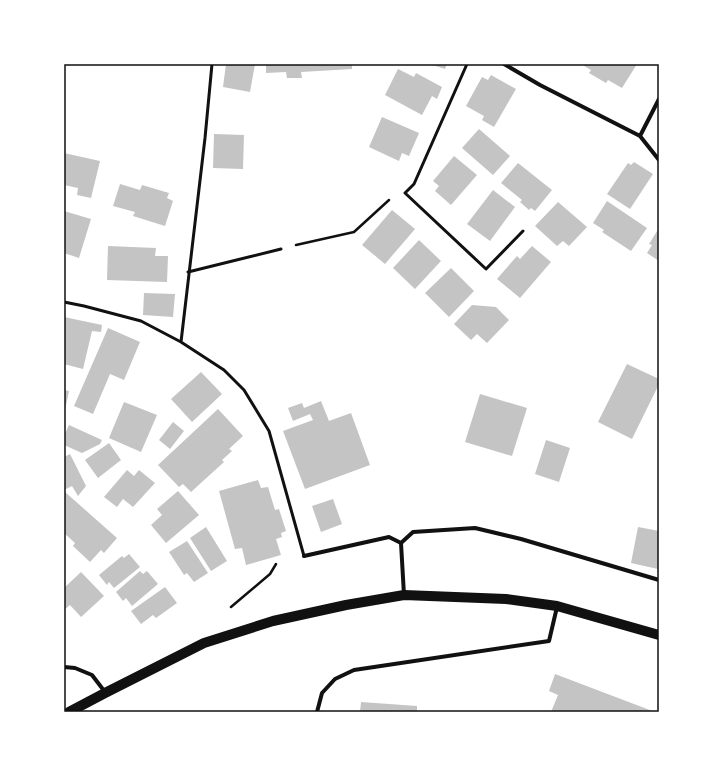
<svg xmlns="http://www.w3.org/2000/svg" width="723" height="776" font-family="'Roboto Condensed',sans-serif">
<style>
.building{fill:#c4c4c4}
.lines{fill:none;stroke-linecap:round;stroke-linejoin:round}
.path{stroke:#111;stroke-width:2.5}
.service{stroke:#111;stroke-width:3}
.minor{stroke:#111;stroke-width:4}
.primary{stroke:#111;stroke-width:10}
.neatline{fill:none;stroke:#111;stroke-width:1.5}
</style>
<rect width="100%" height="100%" fill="#fff"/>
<path class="building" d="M226 64H255L250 92 223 87Z
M266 64H352V69L301 72 302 78H287L286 72 266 73Z
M429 64H447L445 69Z
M581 64H637L622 88 608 80 606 83 589 73 591 70Z
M398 69 414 77 416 73 442 87 437 99 432 96 422 115 385 95Z
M491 75 516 89 494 127 482 120 484 116 466 106 482 77 488 80Z
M382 117 419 133 409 156 402 153 399 161 369 147Z
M479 129 510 156 493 175 462 148Z
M214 134 244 135 243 169 213 168Z
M64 153 100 161 91 198 77 195 78 188 64 185Z
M454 156 477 175 451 205 435 191 439 186 433 181Z
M634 162 653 174 630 209 607 194 628 163 631 165Z
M518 163 552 190 535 211 531 208 529 210 520 202 522 200 501 183Z
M120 184 140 190 142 185 169 193 167 198 173 201 165 226 133 216 135 212 113 206Z
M493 190 515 207 490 241 467 224Z
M607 201 647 228 631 251 602 232 604 230 593 223Z
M558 202 587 227 569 246 563 241 557 246 535 226Z
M392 210 415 229 385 264 362 245Z
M64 211 91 219 79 258 64 253Z
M659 228V261L647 253 652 245 649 244Z
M419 240 441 261 415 289 393 268Z
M108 246 156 248 155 256H168L167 282 107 280Z
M532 246 551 262 520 298 497 279 517 256 520 259Z
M451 268 474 291 449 317 425 293Z
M144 293 175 294 173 317 143 315Z
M472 305 496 307 509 320 487 343 477 334 471 340 454 324Z
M64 317 102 325 101 332 92 331 83 369 64 364Z
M108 328 140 342 124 380 110 374 93 414 74 406Z
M627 364 659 379V384L632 439 598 422Z
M201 372 222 394 192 422 171 399Z
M64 390 69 391 65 410H64Z
M480 394 527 408 512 456 465 442Z
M321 401 329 421 351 413 370 465 305 489 283 431 313 420 310 414 293 421 288 408 302 403 304 408Z
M124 402 157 415 141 452 109 438Z
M218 409 243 436 229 449 232 451 222 460 224 462 191 492 183 484 179 487 158 465Z
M173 422 184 431 170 449 159 440Z
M69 425 102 440 100 444 82 453 64 445V436Z
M546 440 570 448 559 482 535 474Z
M109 443 121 460 98 478 85 460Z
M70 454 86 486 78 496 72 486 64 490V457Z
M127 470 134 476 139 470 155 483 133 507 123 499 117 507 104 497Z
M258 480 261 488 268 487 275 510 279 509 286 531 281 533 282 537 276 539 281 555 246 565 242 548 235 549 219 491Z
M178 491 199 515 166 543 151 525 162 515 157 509Z
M65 492 117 538 104 553 101 550 90 562 73 546 75 543 64 533V494Z
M333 499 342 524 321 532 312 506Z
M206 527 227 561 211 571 190 538Z
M638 527 659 531V573L657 572 658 569 631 563Z
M187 541 208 573 194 582 187 573 184 575 169 552Z
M129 554 140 567 114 588 109 582 107 585 99 575 122 556 124 558Z
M140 571 143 574 147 571 158 584 132 606 126 598 123 601 116 592Z
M81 572 104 596 81 617 70 605 64 610V588Z
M165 587 177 603 156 618 153 615 141 624 131 611Z
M555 674 655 712H551L558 695 549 691Z
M361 702 417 706V712H360Z"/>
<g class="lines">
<path class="path" d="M296 245 354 232 389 200
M231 607 270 574 276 564"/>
<path class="service" d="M467 64 414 184 405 193 486 269 523 231
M188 272 281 249
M64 302 84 306 141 321 181 342 224 370 244 390 269 431 304 556
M181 342 205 138 212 64"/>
<path class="minor" d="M504 64 540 85 640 136 659 160
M640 136 659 99
M401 543 404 595
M304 556 389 537 401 543 413 532 475 528 521 539 659 580
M64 667 75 668 92 675 105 692
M317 712 322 693 335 679 354 670 549 641 557 607"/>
<path class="primary" d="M69 712 105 693 204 643 273 621 346 605 404 595 506 599 557 606 659 635"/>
</g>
<rect width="723" height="776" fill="none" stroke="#ffffff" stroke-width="130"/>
<rect x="65" y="65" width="593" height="646" class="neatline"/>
</svg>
